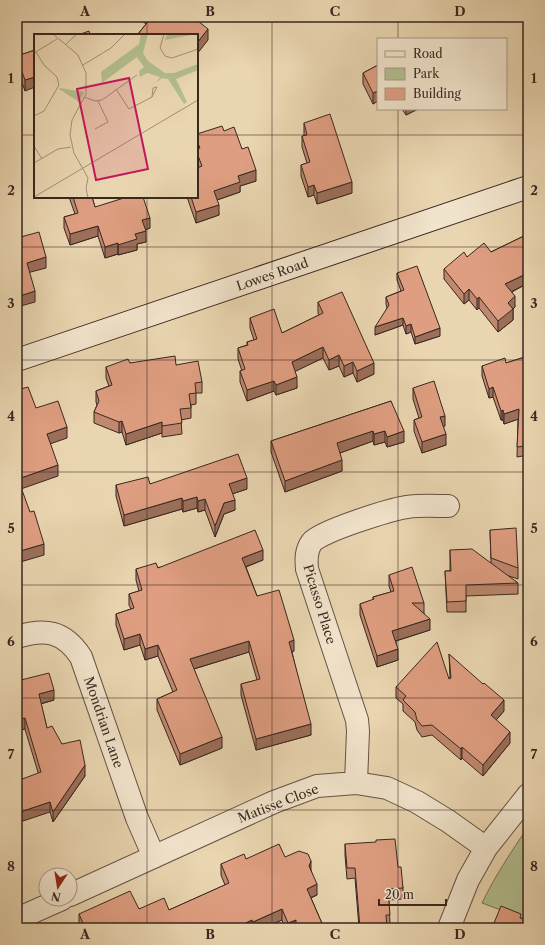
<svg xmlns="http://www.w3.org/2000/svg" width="545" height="945" font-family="'Libre Caslon Text',serif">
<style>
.green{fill:#b3be8e;stroke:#767257}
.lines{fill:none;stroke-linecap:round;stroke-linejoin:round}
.minor-casing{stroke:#655244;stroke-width:24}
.secondary-casing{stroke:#392720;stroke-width:24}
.minor{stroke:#f1e4cc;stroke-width:22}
.secondary{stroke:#f1e4cc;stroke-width:22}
.wall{fill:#c0886f;stroke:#392720}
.shaded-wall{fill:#9c6f5a;stroke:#392720}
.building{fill:#df9e81;stroke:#392720}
.grid{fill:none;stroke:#392720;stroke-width:1;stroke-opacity:0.55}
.labels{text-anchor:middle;stroke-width:4;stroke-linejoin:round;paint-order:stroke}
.street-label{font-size:13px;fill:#392720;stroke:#f1e4cc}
.inset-road{fill:none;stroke:#a38f76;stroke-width:1}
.view{fill:#c2185b;fill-opacity:0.15;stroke:#c2185b;stroke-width:2}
.inset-edge{fill:none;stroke:#392720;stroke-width:2}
.neatline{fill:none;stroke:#392720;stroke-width:1.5}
.grid-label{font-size:13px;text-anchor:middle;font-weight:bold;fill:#392720}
</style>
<rect width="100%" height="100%" fill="#e9d5b0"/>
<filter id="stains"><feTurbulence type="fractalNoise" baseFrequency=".005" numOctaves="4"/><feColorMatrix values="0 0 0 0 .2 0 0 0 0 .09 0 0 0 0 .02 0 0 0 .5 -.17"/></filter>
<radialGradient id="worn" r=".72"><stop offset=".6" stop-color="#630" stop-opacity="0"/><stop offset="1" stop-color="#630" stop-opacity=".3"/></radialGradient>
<path class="green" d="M528 827V920L482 903C495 876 511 852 528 827Z"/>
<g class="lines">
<defs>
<path id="minor" d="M17 637C45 628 64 631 81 657L137 818 154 857
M356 783 358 731 357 720 307 569C306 559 306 550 312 542 321 531 392 509 407 507 420 505 435 506 448 506
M70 895 274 802 317 786 356 783 387 788 417 802 448 821 486 848
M17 919 62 899
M449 928 468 880 486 848 528 795"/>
<path id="secondary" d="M17 360 528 187"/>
</defs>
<use href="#minor" class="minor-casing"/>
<use href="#secondary" class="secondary-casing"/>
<use href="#minor" class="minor"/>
<use href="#secondary" class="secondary"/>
</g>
<path class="wall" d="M137 17H193L208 40 197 35H138V34L146 24Z
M35 50 25 91 17 68V56Z
M378 65V101L373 104 363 84V73Z
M402 109H418L406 115Z
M304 123 352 193 317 204 314 195 308 197 301 176V165L307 163 302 147V136H304Z
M224 131 242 149 256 181 240 186V192L217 200 219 215 196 223 187 197H197L198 168 197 164V134Z
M69 197H92L95 207 150 228 145 230 146 242 137 244V250L118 255V254L105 258 98 236 70 245 64 228V217L75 214Z
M528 234V283L512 292 515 307 513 309V320L498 332 479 308 477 310 469 300 464 304 444 279V269L467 257 491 252Z
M397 273 440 336 415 344 411 332 406 334 403 325 375 335 387 308 386 304V297L401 291 397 280Z
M318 302 374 374 357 382 353 373 344 377 339 366 329 370 323 358 295 371 297 388 276 395 274 391 247 401 240 382V371H242L238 359V348L247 345V342L254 340 250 328V318L282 333 319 315 318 313Z
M528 356V455L517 457 518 419 504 424 503 420H501L493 397 489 398 482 376V366L506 363Z
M130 363 176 365 202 382V393H196V404L191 405V418L181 420 182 434 162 437V433L126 445 122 432 119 433 94 423V412L97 405 96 402V391L109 386 106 378V367Z
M413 388 445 426 443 427 446 445 422 453 414 431V420L419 418 413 399Z
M391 401 404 442 387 447 385 442 374 445 373 441 340 453 342 471 285 492 271 452V441Z
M150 484 247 489 232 494 235 510 224 514 215 537 205 510 198 512 197 508 183 512 182 509 124 526 116 496V485Z
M490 530 518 568V579L506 575 518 583V594L466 596V612H447L445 571H450V550L491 563Z
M263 560 246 567 257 596 294 651 292 652 311 735 256 750 241 695V684L257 680 249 652 194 669 222 748 180 765 157 710V699L173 692 158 656 145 660 140 645 124 650 116 625V614L131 609 129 605V594L139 591 136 580V569Z
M389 575 424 603V613L430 630 396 641 398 660 377 667 360 615V604L373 600V597L391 592 389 586Z
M528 621V640L526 638V627Z
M449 654 504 711 496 720 510 743 483 776 462 758 461 760 432 735 422 737 417 730 415 722 403 711V704L396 698V687L450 678Z
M17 681 54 700 41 704 47 728 62 744 85 776 53 822 25 729 20 730 18 722Z
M345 844 398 867 403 888V899L389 900 390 925 387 926V928H359L355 878 347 879 345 855Z
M285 857 311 870 317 895 311 898 324 928H285L282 920 263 928H80L79 925V914L139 909 169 910 225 885 221 875V864L246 859Z"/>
<path class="shaded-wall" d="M99 17H107L99 19Z
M208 29V40L197 54V43Z
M35 77V87L25 91V80Z
M378 91V101L373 104V93Z
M406 109H418L406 115Z
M256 170V181L240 186V192L214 201V191L238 176Z
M352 182V193L317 204V193Z
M314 185V195L308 197V187Z
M219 205V215L196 223V212Z
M150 218V228L142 231V220Z
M98 226V236L70 245V234Z
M146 231V242L137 244V250L118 255V245L135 234Z
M118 243V254L105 258V247Z
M46 257V268L27 273V263Z
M528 273V283L505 295V284Z
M469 289V300L464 304V294Z
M35 291V302L17 307V297Z
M515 296V307L513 309V320L498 332V321L508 303Z
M479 297V308L477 310V299Z
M403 318V325L375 335V327Z
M411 324V332L406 334V326Z
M440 328V336L415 344V337Z
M323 347V358L292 373V362Z
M339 355V366L329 370V360Z
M353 362V373L344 377V366Z
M374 363V374L357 382V371Z
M297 377V388L276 395V385Z
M274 381V391L247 401V390Z
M493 387V397L489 398V389Z
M519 409V419L504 424V414Z
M503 410V420H501V411Z
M445 416V426L440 428V417Z
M122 421V432L119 433V422Z
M162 422V433L126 445V434Z
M67 427V438L47 445V434Z
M373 431V441L337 454V443Z
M385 431V442L374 445V434Z
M404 431V442L387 447V437Z
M446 434V445L422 453V442Z
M342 460V471L285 492V481Z
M58 465V476L18 490V479Z
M247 478V489L229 495V484Z
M197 497V508L183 512V501Z
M182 498V509L124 526V515Z
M205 499V510L198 512V501Z
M235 500V510L224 514 215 537V526L224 503Z
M44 544V555L17 563V552Z
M263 550V560L242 568V558Z
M21 568V579L17 580V569Z
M430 619V630L392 642V631Z
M140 634V645L124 650V639Z
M294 640V651L289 653V642Z
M249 641V652L190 670V659Z
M158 645V656L145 660V649Z
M398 649V660L377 667V656Z
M54 690V700L39 704V694Z
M504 700V711L491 726V715Z
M18 711V722H17V712Z
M25 718V729L20 730V719Z
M311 724V735L256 750V739Z
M510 732V743L483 776V765Z
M222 737V748L180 765V754Z
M462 747V758L461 760V749Z
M85 765V776L53 822V812Z
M50 802V812L17 823V813Z
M311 861V872L309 866Z
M317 884V895L307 899V889Z
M282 909V920L263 928H253V922Z
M252 920V928H235Z
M296 920V928H288V923Z
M201 923V928H190Z"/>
<path class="building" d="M150 17H193L208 29 197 43V35H139L138 34 151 18Z
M89 31 90 35H78Z
M35 50V77L25 80 17 58V56Z
M378 65V91L373 93 363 73Z
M330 114 352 182 317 193 314 185 308 187 301 165 310 162 302 136 307 135 304 123Z
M222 126 224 131 234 127 242 149 248 147 256 170 238 176 240 182 214 191 219 205 196 212 191 197H197V168L202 166 197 153V149L200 148 197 141V134Z
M73 197H92L95 207 127 197H143L150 218 142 220 146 231 135 234 137 239 118 245V243L105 247 98 226 70 234 64 217 78 213Z
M39 232 46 257 27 263 35 291 17 297V238Z
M528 234V273L505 284 515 296 508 303 513 309 498 321 479 297 477 299 469 289 464 294 444 269 464 252 467 257 484 243 491 252Z
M417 266 440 328 415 337 411 324 406 326 403 318 375 327 389 305 386 297 404 290 397 273Z
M342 292 374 363 357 371 353 362 344 366 339 355 329 360 323 347 292 362 297 377 276 385 274 381 247 390 240 371 245 369 238 348 248 345 247 342 257 339 250 318 274 309 282 333 323 313 318 302Z
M175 356 176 365 198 361 202 382 195 383 196 393 189 394 191 408 180 409 182 423 162 426V422L126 434 122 421 119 422 94 412 99 401 96 391 112 385 106 367 128 359 130 363Z
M528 356V446L517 447 519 409 504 414 503 410 501 411 493 387 489 389 482 366 505 358 506 363Z
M434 381 445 416 440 417 446 434 422 442 414 420 422 417 413 388Z
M28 387 36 408 58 401 67 427 47 434 58 465 18 479 30 512 34 511 44 544 17 552V390Z
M391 401 404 431 387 437 385 431 374 434 373 431 337 443 342 460 285 481 271 441Z
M238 454 247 478 229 484 235 500 224 503 215 526 205 499 198 501 197 497 183 501 182 498 124 515 116 485 148 477 150 484Z
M516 528 518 568 491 558 490 530Z
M255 530 263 550 242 558 257 596 279 590 294 640 289 642 311 724 256 739 241 684 260 679 249 641 190 659 222 737 180 754 157 699 177 690 158 645 145 649 140 634 124 639 116 614 134 608 129 594 142 590 136 569 156 563 158 568Z
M472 549 518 583 466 585V601L447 602 445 571H451L450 550Z
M17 554 21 568 17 569Z
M412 567 424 603H412L430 619 392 631 398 649 377 656 360 604 374 599 373 597 394 591 389 575Z
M528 621V629L526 627Z
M437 642 449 679 451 678 449 654 483 684 484 683 504 700 491 715 510 732 483 765 462 747 461 749 432 725 422 726 417 720 415 712 403 700 406 696 396 687Z
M49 673 54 690 39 694 47 728 52 726 62 744 80 740 85 765 53 812 50 802 17 813V781L41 772 25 718 20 719 18 711 17 712V681Z
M395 839 398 867H401L403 888 388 889 390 915H386L387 928H360L355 868H347L345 844 376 842V840Z
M279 844 285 857 299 851 308 854 311 861 309 866 317 884 307 889 324 928H296V920L288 923 282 909 253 922 252 920 235 928H203L201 923 190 928H85L79 914 130 891 139 909 164 898 169 910 229 883 221 864 244 854 246 859Z
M501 906 521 914 520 918 528 921V928H492Z"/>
<path class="grid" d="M147 17V35M272 17V928M398 17V39M398 109V928M17 135H35M197 135H528M147 197V928M17 247H528M17 360H528M17 472H528M17 585H528M17 698H528M17 810H528"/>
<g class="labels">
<g class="street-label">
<text transform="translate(272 274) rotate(-19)" y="5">Lowes Road</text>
<text transform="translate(320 604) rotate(73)" y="5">Picasso Place</text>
<text transform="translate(104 722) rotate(71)" y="5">Mondrian Lane</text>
<text transform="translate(278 803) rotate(-21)" y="5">Matisse Close</text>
</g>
</g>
<g transform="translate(34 34)">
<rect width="164" height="164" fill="#e9d5b0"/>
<path d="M107 0H114L109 19 114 27 131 39H140L164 30V36L142 45 153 68 150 70 134 45 128 44 122 49 126 43 113 39 106 43 105 37 110 33 103 23 68 49 67 38 105 10ZM133 0H162L131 6ZM26 54 50 58 45 68 25 55Z" fill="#b3be8e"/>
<path class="inset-road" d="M19 0 44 21 52 39V60L38 86 36 101 40 119 54 144 52 154 54 164M130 0 126 14 131 22 138 24 164 15M31 11 43 0M0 19 23 5M49 31 77 14 91 0M82 55 95 75 118 63 123 53 119 54 118 63M50 63 61 67 68 66 103 41M0 82 10 77 25 51 23 43 10 31 2 18M61 95 74 88 64 67M0 112 8 125M0 129 24 115 37 113M0 163 164 66"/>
<path class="view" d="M95 44 114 135 62 146 43 55Z"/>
<rect width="164" height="164" class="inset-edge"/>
</g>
<rect width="545" height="945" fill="none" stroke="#e9d5b0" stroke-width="44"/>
<rect x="377" y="38" width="130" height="72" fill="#f1e4cc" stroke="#a79887"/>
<rect x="385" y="51" width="20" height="6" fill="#f1e4cc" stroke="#a79887"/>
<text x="413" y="58" font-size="12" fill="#392720">Road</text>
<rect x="385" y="68" width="20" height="12" fill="#b3be8e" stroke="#a79887"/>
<text x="413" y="78" font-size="12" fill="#392720">Park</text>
<rect x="385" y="88" width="20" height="12" fill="#df9e81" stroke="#a79887"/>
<text x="413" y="98" font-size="12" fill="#392720">Building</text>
<g transform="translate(58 887) rotate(192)"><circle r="19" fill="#f1e4cc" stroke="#a79887"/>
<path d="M0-3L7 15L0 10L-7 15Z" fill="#8f2418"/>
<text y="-6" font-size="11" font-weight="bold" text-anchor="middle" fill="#392720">N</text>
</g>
<path d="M379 899v6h67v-6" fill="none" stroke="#392720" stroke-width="2"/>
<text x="385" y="899" font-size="12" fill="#392720" stroke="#f1e4cc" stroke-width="3" paint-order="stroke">20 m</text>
<rect x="22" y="22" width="501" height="901" class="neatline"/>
<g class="grid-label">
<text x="85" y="16">A</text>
<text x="210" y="16">B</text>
<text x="335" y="16">C</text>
<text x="460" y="16">D</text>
<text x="11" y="83">1</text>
<text x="534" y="83">1</text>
<text x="11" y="195">2</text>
<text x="534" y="195">2</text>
<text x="11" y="308">3</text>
<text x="534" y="308">3</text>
<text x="11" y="421">4</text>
<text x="534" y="421">4</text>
<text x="11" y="533">5</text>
<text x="534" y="533">5</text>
<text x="11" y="646">6</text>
<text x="534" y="646">6</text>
<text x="11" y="759">7</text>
<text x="534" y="759">7</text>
<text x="11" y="871">8</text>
<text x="534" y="871">8</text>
<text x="85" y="939">A</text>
<text x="210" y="939">B</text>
<text x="335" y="939">C</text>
<text x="460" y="939">D</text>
</g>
<rect width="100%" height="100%" filter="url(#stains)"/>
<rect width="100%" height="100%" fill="url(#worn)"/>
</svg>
